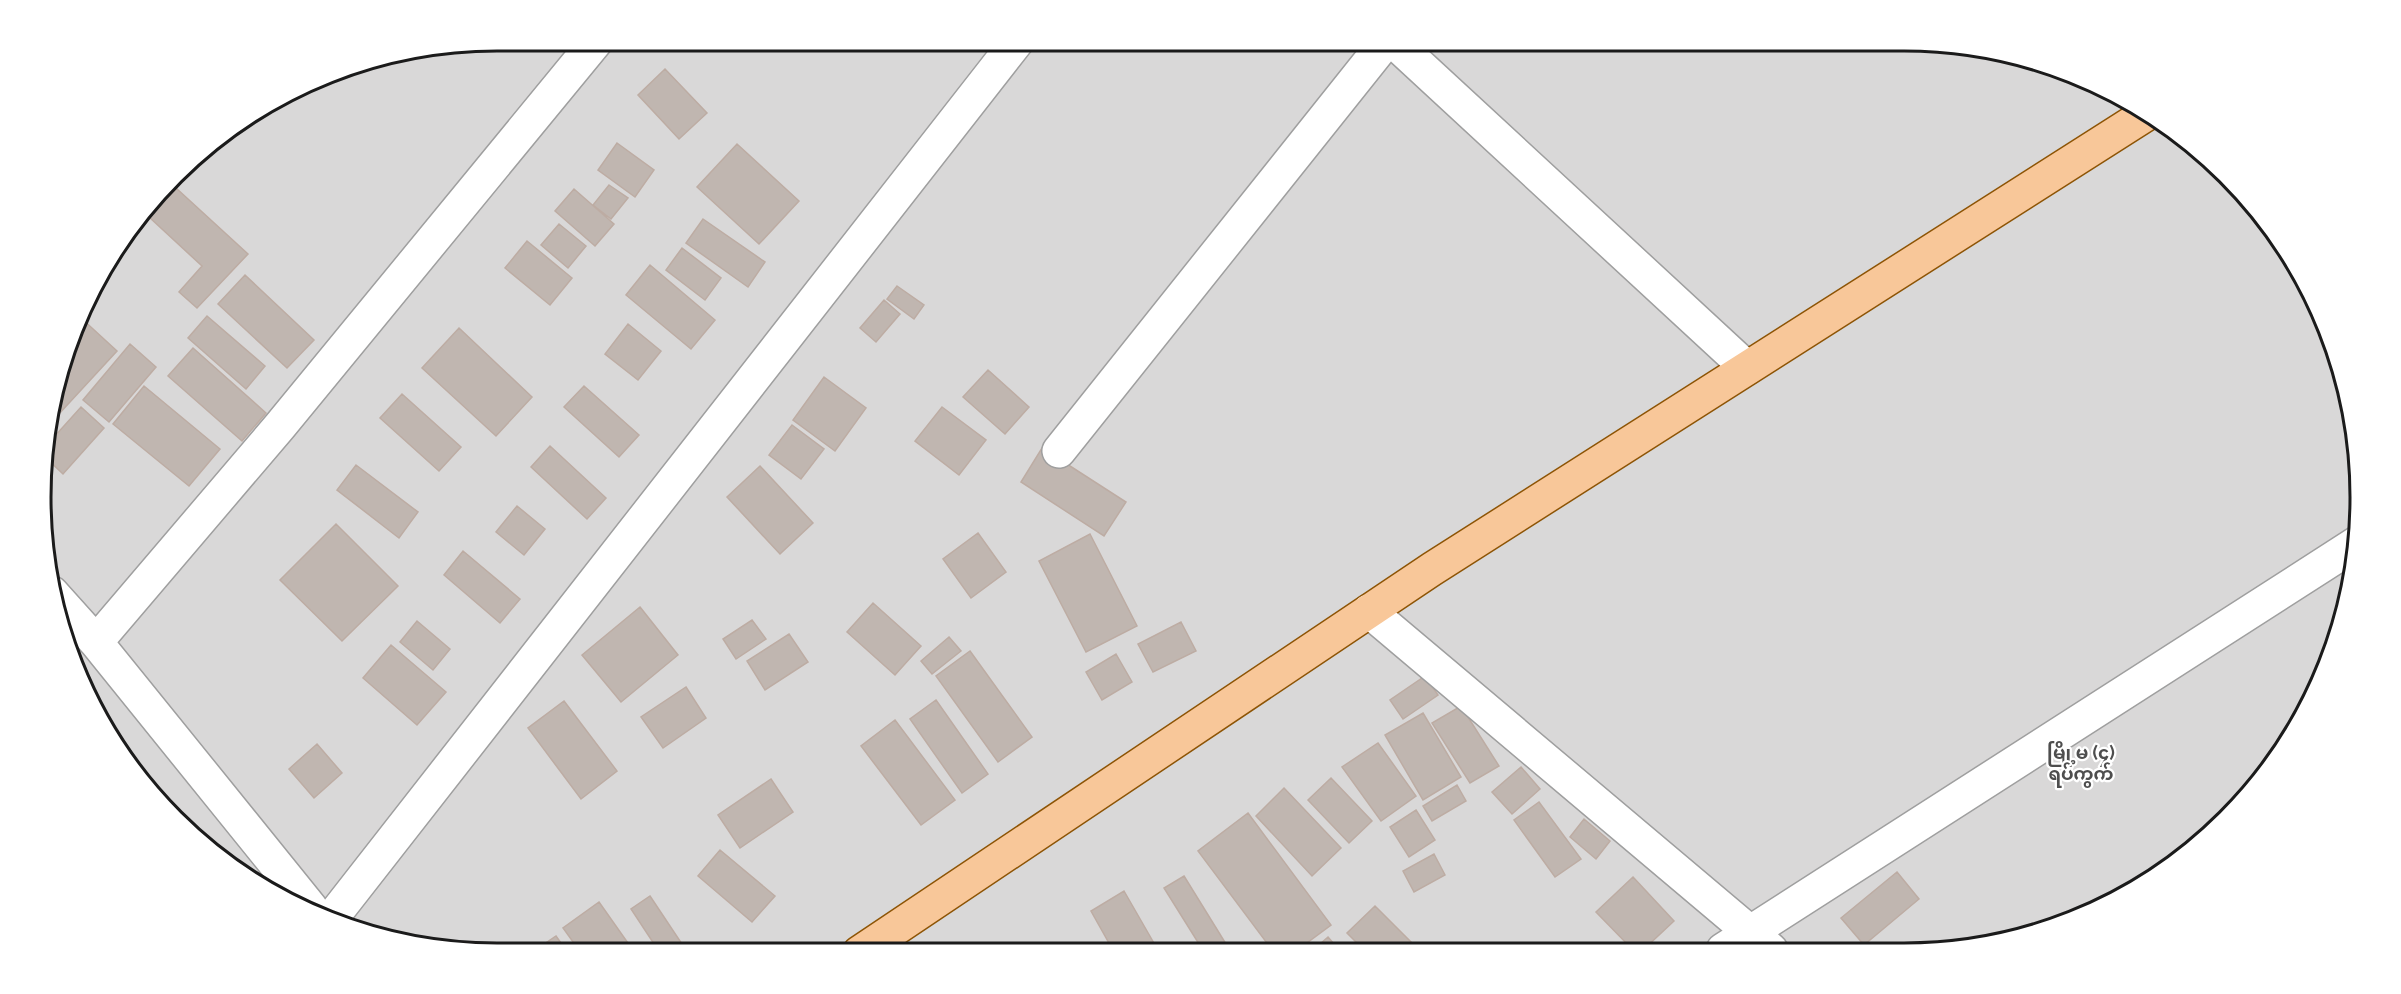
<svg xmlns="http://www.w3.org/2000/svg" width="2401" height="994" font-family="Raleway,'Noto Sans Myanmar',sans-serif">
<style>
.residential{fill:#d9d8d8}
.building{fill:#c0b6b0;stroke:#bdaca3;stroke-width:1.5}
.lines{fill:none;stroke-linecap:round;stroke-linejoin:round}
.minor-casing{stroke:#9f9f9f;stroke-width:36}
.major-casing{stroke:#8d5405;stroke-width:36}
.minor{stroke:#fff;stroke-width:33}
.major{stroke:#f8c799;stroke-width:33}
.labels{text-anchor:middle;stroke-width:4.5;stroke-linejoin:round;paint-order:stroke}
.quarter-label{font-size:18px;font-weight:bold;fill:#4e4e4e;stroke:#fff}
.rim{fill:none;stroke:#1b1b1b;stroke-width:3}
</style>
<rect width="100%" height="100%" fill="#ece7e0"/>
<path class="residential" d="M1904 40 2050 65 2132 101 2205 154 2266 219 2313 295 2345 379 2359 467 2357 556 2336 643 2284 750 2205 840 2106 907 1964 950 497 953 351 929 219 859 154 798 102 726 49 586 44 437 65 350 101 269 196 154 269 101 350 65 497 41Z"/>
<path class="building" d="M665 69 707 113 679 139 638 95Z
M617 143 654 170 635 197 598 170Z
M737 144 799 201 759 244 697 187Z
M609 185 628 198 611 219 593 205Z
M176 188 248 254 197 308 179 292 202 266 149 217Z
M574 189 614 224 595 246 555 211Z
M703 219 765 262 748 287 686 243Z
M559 224 586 246 568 268 541 245Z
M527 241 572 278 550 305 505 268Z
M682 248 721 278 705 300 666 270Z
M650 265 715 320 691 349 626 295Z
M245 275 314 340 287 368 218 304Z
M897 286 924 305 914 319 887 299Z
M884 300 900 314 876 342 860 328Z
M207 316 265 366 246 389 188 338Z
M80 317 117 351 47 427 65 350Z
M628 324 661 351 638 380 605 354Z
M459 328 532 397 496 436 422 368Z
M130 344 156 367 109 422 83 400Z
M193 348 266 413 242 441 168 376Z
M988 370 1029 407 1005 434 963 397Z
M824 377 866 408 835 451 793 420Z
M144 386 220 449 189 486 113 424Z
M584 386 639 435 619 457 564 407Z
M402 394 461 447 439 471 380 418Z
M81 407 104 428 63 474 45 457V447Z
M942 407 986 440 959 475 915 441Z
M792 425 824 449 801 479 769 455Z
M550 446 606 498 587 519 531 467Z
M1042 448 1126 502 1104 536 1021 482Z
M356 465 418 512 399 538 337 490Z
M760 466 813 523 780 554 727 497Z
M517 506 545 529 524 555 496 532Z
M336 524 398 586 342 641 280 580Z
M978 533 1006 572 971 598 943 559Z
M1090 534 1137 626 1086 652 1039 561Z
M463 551 520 599 500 623 444 575Z
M873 603 921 646 895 675 847 632Z
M640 607 678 655 621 702 582 655Z
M752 620 766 639 736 659 723 639Z
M417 621 450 649 433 670 400 642Z
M1181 622 1196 651 1153 672 1138 644Z
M789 634 808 662 765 690 747 661Z
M949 637 961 651 932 674 921 661Z
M391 645 446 692 417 725 363 678Z
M970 651 1032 737 998 762 936 676Z
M1116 654 1132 682 1102 700 1086 672Z
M1425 676 1438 695 1403 719 1390 700Z
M686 687 706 718 663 748 641 717Z
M936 700 988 774 962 793 910 719Z
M564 701 617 771 581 799 528 728Z
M1461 706 1499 766 1470 783 1432 723Z
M1423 713 1461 777 1423 800 1385 735Z
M895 720 955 800 921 825 861 746Z
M1378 743 1416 796 1381 821 1342 767Z
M317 744 342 773 314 798 289 769Z
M1521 767 1540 789 1512 814 1492 792Z
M1331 778 1372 821 1349 843 1308 800Z
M771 779 793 812 740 848 718 815Z
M1457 785 1466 801 1432 821 1423 806Z
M1284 788 1341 848 1312 876 1256 816Z
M1539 802 1581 859 1555 877 1514 820Z
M1416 810 1435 840 1409 857 1390 827Z
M1248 813 1331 925 1296 951H1273L1198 851Z
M1584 819 1610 841 1596 859 1570 837Z
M720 850 775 896 752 922 698 876Z
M1434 854 1445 875 1414 892 1403 871Z
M1897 872 1919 899 1864 945 1841 918Z
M1184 876 1231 952H1204L1164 888Z
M1633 877 1674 921 1643 950H1633L1596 912Z
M1124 891 1159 952H1114L1091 911Z
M650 896 688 953H660L631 909Z
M599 902 635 953H581L563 928Z
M1375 906 1416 947 1411 951H1365L1347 933Z
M556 936 568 953H531Z
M1328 937 1340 951H1312Z"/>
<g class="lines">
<defs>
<path id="minor" d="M1392 40 1747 368
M1059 451 1387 40
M52 593 96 642 311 908
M1369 611 1771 950
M96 642 280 426 597 40
M331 919 1018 40
M1723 950 2357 543"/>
<path id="major" d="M859 953 1432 569 2148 113"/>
</defs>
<use href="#minor" class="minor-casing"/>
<use href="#major" class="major-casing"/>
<use href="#minor" class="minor"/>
<use href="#major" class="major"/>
</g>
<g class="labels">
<g class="quarter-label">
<text x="2081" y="759">မြို့မ (၄)<tspan x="2081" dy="21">ရပ်ကွက်</tspan></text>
</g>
</g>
<path d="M0 0H2401V994H0ZM497 51H1904A446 446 0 0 1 2350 497V497A446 446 0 0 1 1904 943H497A446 446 0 0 1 51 497V497A446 446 0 0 1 497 51Z" fill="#fff" fill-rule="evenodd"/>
<path class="rim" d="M497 51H1904A446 446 0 0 1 2350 497V497A446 446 0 0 1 1904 943H497A446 446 0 0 1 51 497V497A446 446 0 0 1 497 51Z"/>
</svg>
